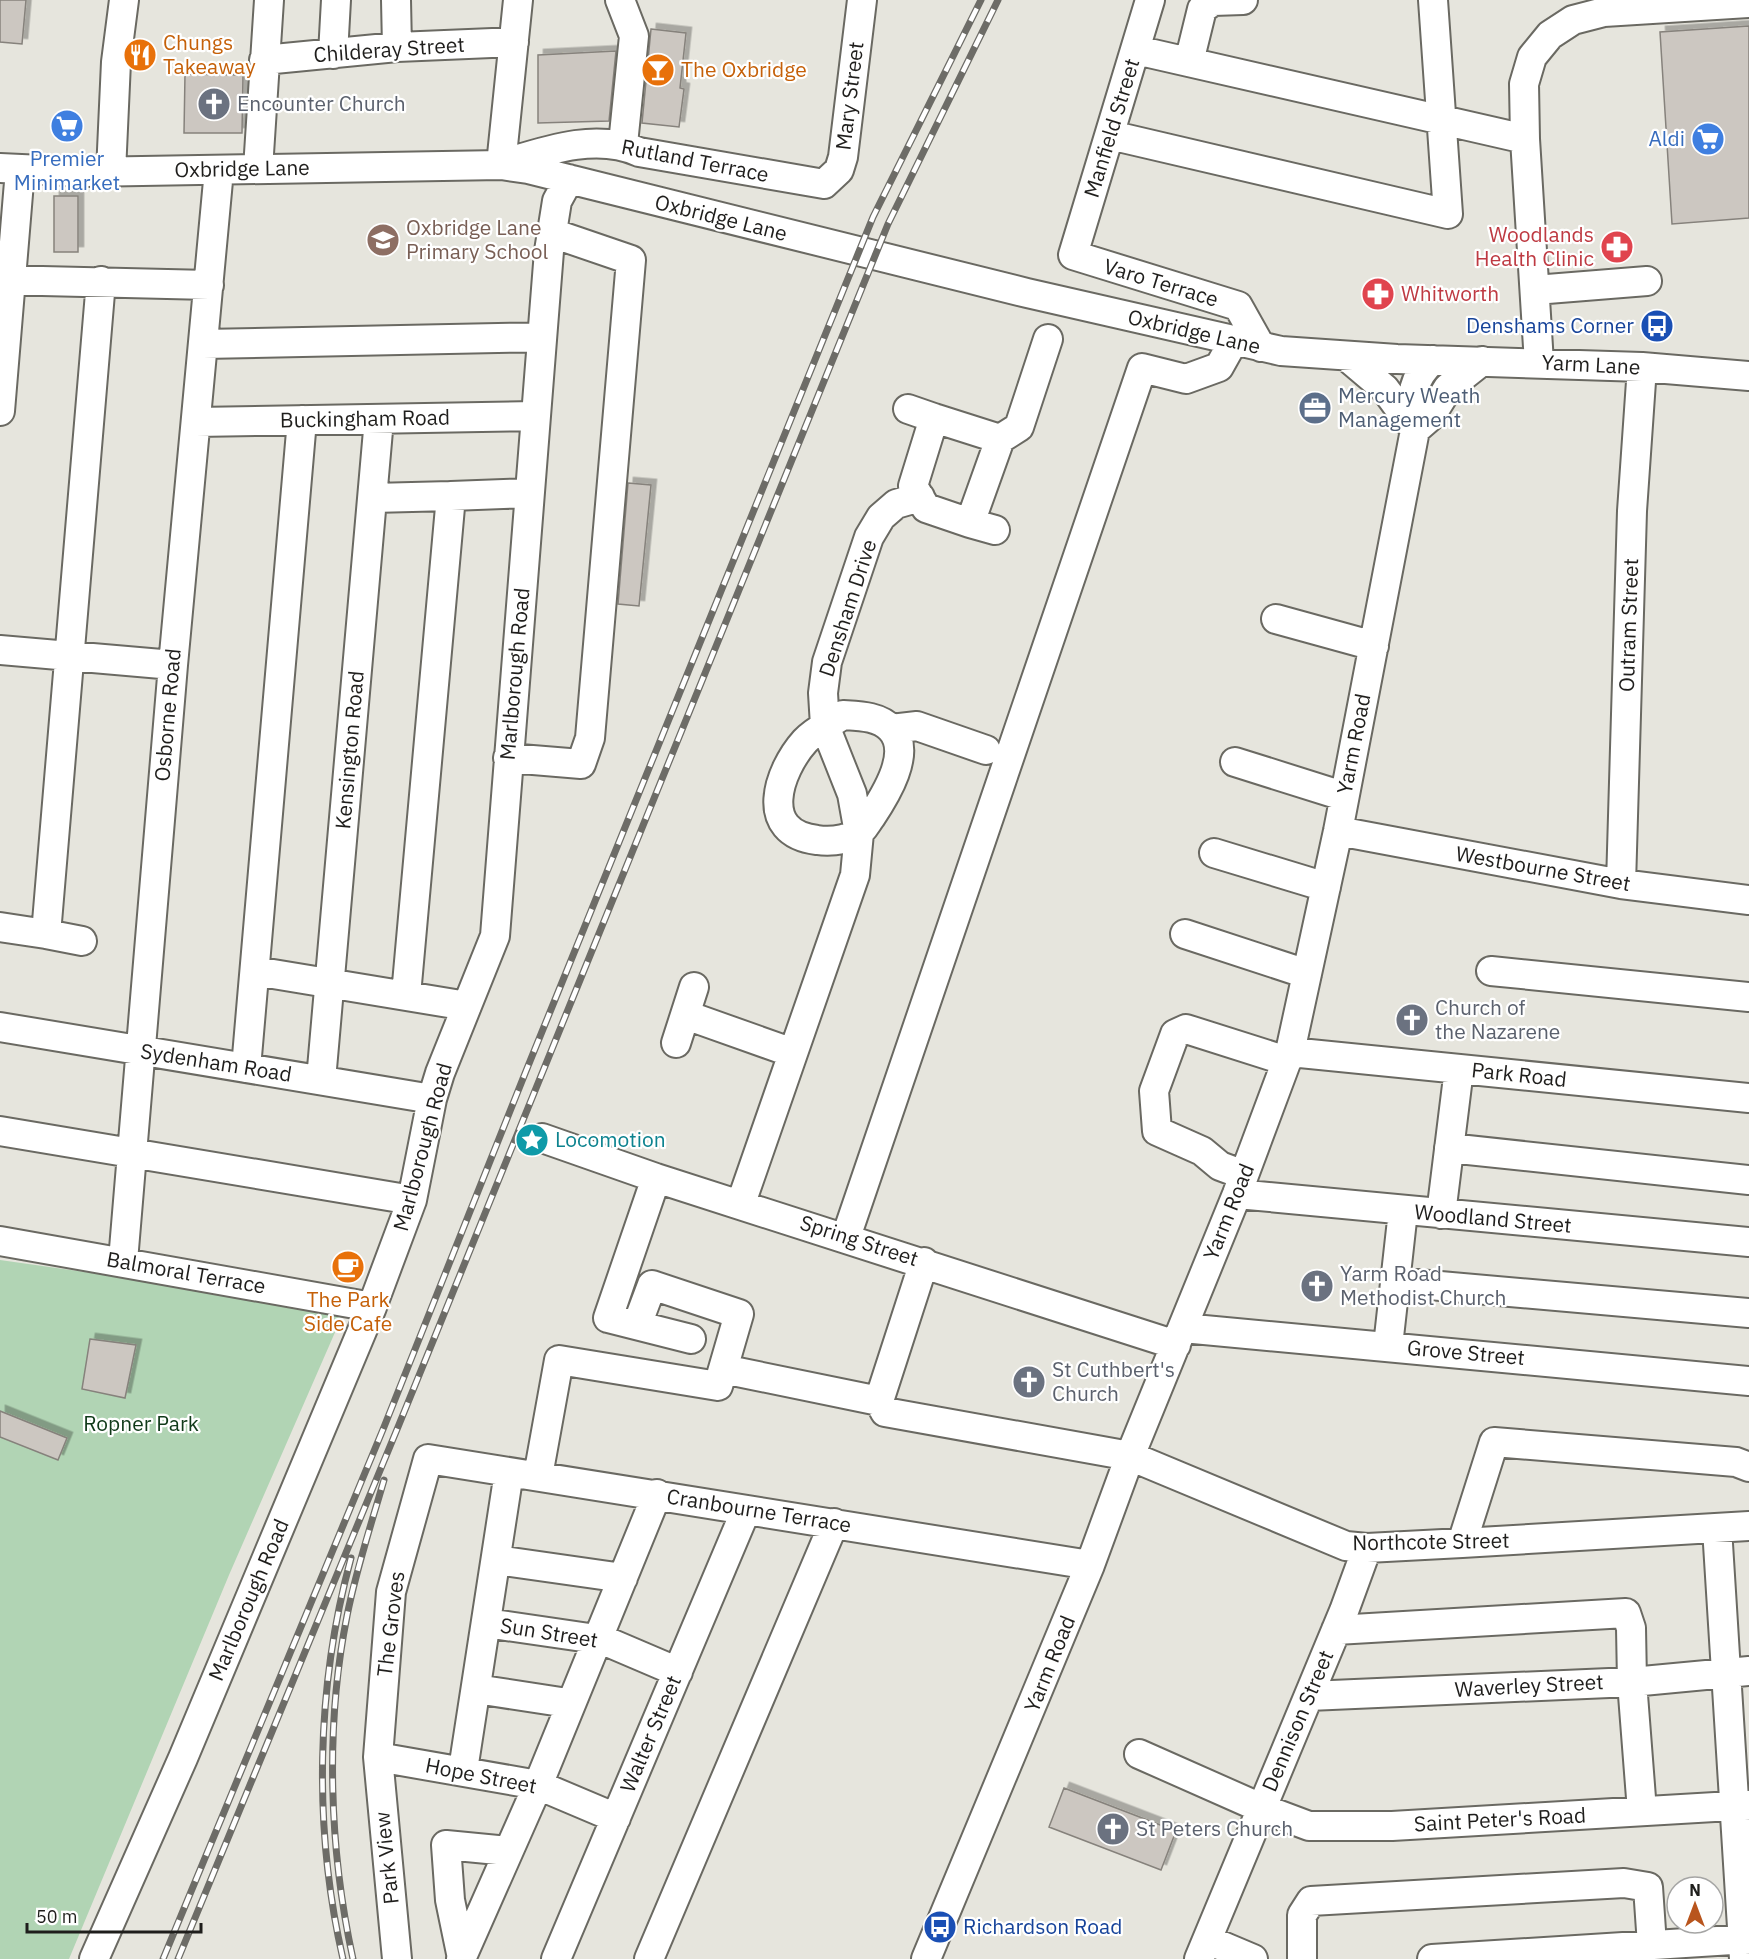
<svg xmlns="http://www.w3.org/2000/svg" width="1749" height="1959" font-family="'IBM Plex Sans',sans-serif">
<style>
.green{fill:#b1d4b4}
.building{fill:#ccc7c1;stroke:#86827c;stroke-width:1.5;filter:url(#shadow)}
.lines{fill:none;stroke-linecap:round;stroke-linejoin:round}
.minor-casing{stroke:#6a6962;stroke-width:32}
.minor{stroke:#fff;stroke-width:28}
.rail-casing{stroke:#6d6c67;stroke-width:7}
.rail{stroke:#fff;stroke-width:4.5;stroke-dasharray:14;stroke-linecap:butt}
.labels{text-anchor:middle;stroke-width:4.5;stroke-linejoin:round;paint-order:stroke}
.food-label{font-size:21px;fill:#c56008;stroke:#fff;text-anchor:start}
.street-label{font-size:21px;fill:#1f1e1c;stroke:#fff}
.worship-label{font-size:21px;fill:#5b616d;stroke:#fff;text-anchor:start}
.shop-label{font-size:21px;fill:#366cbe;stroke:#fff;text-anchor:end}
.education-label{font-size:21px;fill:#785e54;stroke:#fff;text-anchor:start}
.health-label{font-size:21px;fill:#be3a42;stroke:#fff;text-anchor:end}
.transit-label{font-size:21px;fill:#164399;stroke:#fff;text-anchor:end}
.service-label{font-size:21px;fill:#4e5e75;stroke:#fff;text-anchor:start}
.culture-label{font-size:21px;fill:#0d838f;stroke:#fff;text-anchor:start}
.park-label{font-size:21px;fill:#103a19;stroke:#fff}
</style>
<defs>
<filter id="shadow"><feDropShadow dx="5.5" dy="-5.5" stdDeviation="0" flood-color="#0004"/></filter>
</defs>
<rect width="100%" height="100%" fill="#e6e5dd"/>
<path class="green" d="M0 1260 120 1277 343 1314 229 1575 69 1959H0Z"/>
<path class="building" d="M0 0H26L22 44 0 42Z
M1749 26V218L1672 224 1660 32Z
M651 29 686 33 680 88 684 89 679 127 642 123Z
M616 51 609 121 538 123V55Z
M185 74 243 75 242 133H184Z
M54 196H78V252H54Z
M628 483 651 485 639 606 618 604Z
M90 1339 136 1345 125 1398 82 1389Z
M0 1411 67 1438 58 1460 0 1437Z
M1064 1788 1176 1831 1161 1870 1049 1827Z"/>
<g class="lines">
<defs>
<path id="minor" d="M396 0 397 47
M620 0 634 36 623 144
M1150 0 1073 255 1238 306 1261 347
M1136 50 1525 139
M333 54 336 0
M264 60 397 47 514 42
M1189 62 1202 9 1213 1 1243 0
M1110 135 1448 214 1433 0
M506 163C548 150 597 133 639 152L824 184 839 170 843 157 862 0
M501 165 518 0
M0 168 85 172 501 165 528 169 1027 293 1281 351 1397 359 1642 367 1749 376
M258 169 269 0
M111 172 116 62 124 0
M0 280 209 285
M1535 290 1647 281
M203 344 542 337
M1346 356 1385 389 1415 430
M1539 363 1525 139 1524 84 1532 57 1550 35 1573 20 1604 12 1749 3
M908 409 934 418
M0 411 20 170
M934 418 1000 439 970 523 926 508 913 486Z
M196 422 534 416
M1415 430 1430 417 1448 388 1482 361
M1000 439 1019 427 1048 339
M373 498 451 496
M970 523 995 530
M1276 619 1374 646
M0 650 173 665
M843 715C859 716 879 716 891 729 913 752 885 796 871 817 867 822 863 831 857 834 844 840 830 842 817 840 757 833 778 771 805 741 815 730 831 723 843 715Z
M891 729 917 726 986 750
M508 758 581 764 590 738 631 260 552 233
M1235 762 1343 796
M1338 831 1621 884 1749 900
M1214 853 1326 887
M1621 884 1632 511 1642 367
M0 927 46 934
M1185 934 1307 974
M82 941 46 934 101 281
M255 971 467 1006
M1491 971 1749 997
M406 995 451 496 529 493
M686 1015 793 1053
M0 1027 432 1099
M676 1043 694 987
M1290 1052 1749 1098
M246 1068 302 420
M321 1080 379 419
M0 1131 412 1200
M542 1138 656 1178 1176 1345
M1449 1148 1749 1180
M1244 1175 1220 1166 1202 1151 1157 1131 1154 1091 1175 1034 1186 1029 1287 1061
M656 1178 608 1318 691 1339
M1237 1194 1749 1242
M741 1203 855 875 859 833 852 794 825 726 823 693 827 662 869 537 881 517 896 504 920 497
M1441 1214 1459 1069
M846 1237 1142 368 1186 379 1219 367 1233 342
M0 1241 372 1307
M123 1261 173 665 219 170
M1395 1282 1749 1313
M637 1325 652 1285 739 1314 723 1369 879 1401 924 1262
M1183 1328 1749 1381
M1388 1346 1403 1211
M879 1401 885 1412 1130 1456 1346 1546 1367 1548 1462 1543 1749 1526
M538 1476 559 1360 718 1386 723 1369
M1717 1528 1744 1959
M1462 1543 1494 1442 1736 1462 1749 1467
M496 1560 623 1578
M486 1623 603 1640 678 1672
M1336 1630 1626 1613 1631 1628 1632 1682 1642 1811
M476 1689 561 1702 570 1707
M1309 1696 1632 1682 1749 1671
M1139 1754 1261 1808 1309 1826H1392L1749 1805
M378 1757 538 1785 616 1818
M463 1770 509 1472
M1208 1940 1253 1959
M462 1958 450 1900 446 1845 508 1851
M94 1959 183 1758 372 1307 412 1200 432 1099 440 1073 495 936 549 251 557 201 569 179
M397 1959 378 1757 391 1592 428 1459 1090 1565
M461 1959 538 1785 657 1494
M556 1959 746 1510
M649 1959 834 1523
M926 1959 1090 1565 1130 1456 1237 1194 1290 1052 1338 831 1415 430C1413 399 1408 382 1433 360
M1199 1959 1344 1611 1367 1548
M1302 1959V1915L1311 1901 1624 1883 1648 1887 1652 1945
M1432 1959 1749 1939"/>
</defs>
<use href="#minor" class="minor-casing"/>
<use href="#minor" class="minor"/>
<defs>
<path id="rail" d="M163 1959 384 1427 526 1071 873 217 981 0
M178 1959 398 1427 888 224 998 0
M343 1959C313 1828 316 1687 351 1558
M353 1959C329 1849 325 1726 347 1616 356 1570 371 1525 384 1480"/>
</defs>
<use href="#rail" class="rail-casing"/>
<use href="#rail" class="rail"/>
</g>
<defs>
<symbol id="restaurant-disc" viewBox="-11 -11 22 22"><circle r="9.5" fill="#e8710a" stroke="#fff"/><path d="M-5-6h1v4h1v-4h1v4h1v-4h1v5L-1.5 .5V6h-2V.5L-5-1ZM5-6V6H3V1.5H1.5Q1.5-4 5-6Z" fill="#fff"/></symbol>
<symbol id="bar-disc" viewBox="-11 -11 22 22"><circle r="9.5" fill="#e8710a" stroke="#fff"/><path d="M-6-5H6L.8 .8V4.5H3.5V6h-7V4.5H-.8V.8Z" fill="#fff"/></symbol>
<symbol id="church-disc" viewBox="-11 -11 22 22"><circle r="9.5" fill="#6b7280" stroke="#fff"/><path d="M-1.2-6h2.4v3.5h3.3v2.4h-3.3V6h-2.4V-.1h-3.3v-2.4h3.3Z" fill="#fff"/></symbol>
<symbol id="supermarket-disc" viewBox="-11 -11 22 22"><circle r="9.5" fill="#3f7fe0" stroke="#fff"/><path d="M-6-5.5h2.5l.6 2H6L4.5 2H-2.5L-4.4-4H-6ZM-1.5 3.2a1.3 1.3 0 1 0 .1 0ZM3 3.2a1.3 1.3 0 1 0 .1 0Z" fill="#fff"/></symbol>
<symbol id="school-disc" viewBox="-11 -11 22 22"><circle r="9.5" fill="#8d6e63" stroke="#fff"/><path d="M0-5L7-2L0 1L-7-2ZM-4 1L0 2.5L4 1V4Q0 6-4 4Z" fill="#fff"/></symbol>
<symbol id="pharmacy-disc" viewBox="-11 -11 22 22"><circle r="9.5" fill="#e0444e" stroke="#fff"/><path d="M-2-6h4v4h4v4h-4v4h-4v-4h-4v-4h4Z" fill="#fff"/></symbol>
<symbol id="bus-disc" viewBox="-11 -11 22 22"><circle r="9.5" fill="#1a4fb4" stroke="#fff"/><path d="M-5-6H5V4H4V6H2V4H-2V6H-4V4H-5ZM-3.5-4V0h7V-4ZM-3.5 1.2v1.5H-2V1.2ZM2 1.2v1.5H3.5V1.2Z" fill="#fff"/></symbol>
<symbol id="office-disc" viewBox="-11 -11 22 22"><circle r="9.5" fill="#5c6f8a" stroke="#fff"/><path d="M-6-3h4V-5.5h4V-3h4V5H-6ZM-1-4.5V-3h2v-1.5ZM-6 0V1H6V0Z" fill="#fff"/></symbol>
<symbol id="sight-disc" viewBox="-11 -11 22 22"><circle r="9.5" fill="#0f9aa8" stroke="#fff"/><path d="M0-6L1.8-2.2L6-1.7L2.9 1.2L3.7 5.4L0 3.3L-3.7 5.4L-2.9 1.2L-6-1.7L-1.8-2.2Z" fill="#fff"/></symbol>
<symbol id="cafe-disc" viewBox="-11 -11 22 22"><circle r="9.5" fill="#e8710a" stroke="#fff"/><path d="M-5.5-4.5H6V0H3Q3 3.5 0 3.5H-2.5Q-5.5 3.5-5.5 0ZM3-3.2v2h1.7v-2ZM-6 4.5H4V6H-6Z" fill="#fff"/></symbol>
</defs>
<g fill-rule="evenodd">
<use href="#restaurant-disc" x="121" y="36" width="38" height="38"/>
<use href="#bar-disc" x="639" y="51" width="38" height="38"/>
<use href="#church-disc" x="195" y="85" width="38" height="38"/>
<use href="#supermarket-disc" x="48" y="107" width="38" height="38"/>
<use href="#supermarket-disc" x="1689" y="120" width="38" height="38"/>
<use href="#school-disc" x="364" y="221" width="38" height="38"/>
<use href="#pharmacy-disc" x="1598" y="228" width="38" height="38"/>
<use href="#pharmacy-disc" x="1359" y="275" width="38" height="38"/>
<use href="#bus-disc" x="1638" y="307" width="38" height="38"/>
<use href="#office-disc" x="1296" y="389" width="38" height="38"/>
<use href="#church-disc" x="1393" y="1001" width="38" height="38"/>
<use href="#sight-disc" x="513" y="1121" width="38" height="38"/>
<use href="#cafe-disc" x="329" y="1248" width="38" height="38"/>
<use href="#church-disc" x="1298" y="1267" width="38" height="38"/>
<use href="#church-disc" x="1010" y="1363" width="38" height="38"/>
<use href="#church-disc" x="1094" y="1810" width="38" height="38"/>
<use href="#bus-disc" x="921" y="1908" width="38" height="38"/>
</g>
<g class="labels">
<g class="food-label">
<text x="163" y="50">Chungs<tspan x="163" dy="24">Takeaway</tspan></text>
<text x="681" y="77">The Oxbridge</text>
<text x="348" y="1307" text-anchor="middle">The Park<tspan x="348" dy="24">Side Cafe</tspan></text>
</g>
<g class="street-label">
<text transform="translate(389 50) rotate(-4)" y="7">Childeray Street</text>
<text transform="translate(850 96) rotate(-83)" y="7">Mary Street</text>
<text transform="translate(1112 128) rotate(-73)" y="7">Manfield Street</text>
<text transform="translate(695 161) rotate(11)" y="7">Rutland Terrace</text>
<text transform="translate(242 169) rotate(-1)" y="7">Oxbridge Lane</text>
<text transform="translate(721 218) rotate(14)" y="7">Oxbridge Lane</text>
<text transform="translate(1161 283) rotate(17)" y="7">Varo Terrace</text>
<text transform="translate(1194 332) rotate(13)" y="7">Oxbridge Lane</text>
<text transform="translate(1591 365) rotate(3)" y="7">Yarm Lane</text>
<text transform="translate(365 419) rotate(-1)" y="7">Buckingham Road</text>
<text transform="translate(848 608) rotate(-72)" y="7">Densham Drive</text>
<text transform="translate(1629 625) rotate(-88)" y="7">Outram Street</text>
<text transform="translate(515 674) rotate(-85)" y="7">Marlborough Road</text>
<text transform="translate(168 715) rotate(-85)" y="7">Osborne Road</text>
<text transform="translate(1354 744) rotate(-79)" y="7">Yarm Road</text>
<text transform="translate(350 750) rotate(-85)" y="7">Kensington Road</text>
<text transform="translate(1543 869) rotate(10)" y="7">Westbourne Street</text>
<text transform="translate(216 1063) rotate(9)" y="7">Sydenham Road</text>
<text transform="translate(1519 1075) rotate(6)" y="7">Park Road</text>
<text transform="translate(423 1147) rotate(-75)" y="7">Marlborough Road</text>
<text transform="translate(1229 1212) rotate(-68)" y="7">Yarm Road</text>
<text transform="translate(1493 1219) rotate(5)" y="7">Woodland Street</text>
<text transform="translate(859 1241) rotate(18)" y="7">Spring Street</text>
<text transform="translate(186 1273) rotate(10)" y="7">Balmoral Terrace</text>
<text transform="translate(1466 1353) rotate(5)" y="7">Grove Street</text>
<text transform="translate(759 1511) rotate(9)" y="7">Cranbourne Terrace</text>
<text transform="translate(1431 1542) rotate(-1)" y="7">Northcote Street</text>
<text transform="translate(249 1600) rotate(-67)" y="7">Marlborough Road</text>
<text transform="translate(391 1624) rotate(-83)" y="7">The Groves</text>
<text transform="translate(549 1633) rotate(9)" y="7">Sun Street</text>
<text transform="translate(1050 1664) rotate(-68)" y="7">Yarm Road</text>
<text transform="translate(1529 1686) rotate(-3)" y="7">Waverley Street</text>
<text transform="translate(1298 1721) rotate(-67)" y="7">Dennison Street</text>
<text transform="translate(651 1734) rotate(-67)" y="7">Walter Street</text>
<text transform="translate(481 1776) rotate(11)" y="7">Hope Street</text>
<text transform="translate(1500 1820) rotate(-3)" y="7">Saint Peter's Road</text>
<text transform="translate(387 1858) rotate(-96)" y="7">Park View</text>
</g>
<g class="worship-label">
<text x="237" y="111">Encounter Church</text>
<text x="1435" y="1015">Church of<tspan x="1435" dy="24">the Nazarene</tspan></text>
<text x="1340" y="1281">Yarm Road<tspan x="1340" dy="24">Methodist Church</tspan></text>
<text x="1052" y="1377">St Cuthbert's<tspan x="1052" dy="24">Church</tspan></text>
<text x="1136" y="1836">St Peters Church</text>
</g>
<g class="shop-label">
<text x="1685" y="146">Aldi</text>
<text x="67" y="166" text-anchor="middle">Premier<tspan x="67" dy="24">Minimarket</tspan></text>
</g>
<g class="education-label">
<text x="406" y="235">Oxbridge Lane<tspan x="406" dy="24">Primary School</tspan></text>
</g>
<g class="health-label">
<text x="1594" y="242">Woodlands<tspan x="1594" dy="24">Health Clinic</tspan></text>
<text x="1401" y="301" text-anchor="start">Whitworth</text>
</g>
<g class="transit-label">
<text x="1634" y="333">Denshams Corner</text>
<text x="963" y="1934" text-anchor="start">Richardson Road</text>
</g>
<g class="service-label">
<text x="1338" y="403">Mercury Weath<tspan x="1338" dy="24">Management</tspan></text>
</g>
<g class="culture-label">
<text x="555" y="1147">Locomotion</text>
</g>
<g class="park-label">
<text x="141" y="1431">Ropner Park</text>
</g>
</g>
<g transform="translate(1695 1905)"><circle r="28" fill="#ffffff" stroke="#a5a5a4" stroke-width="1.5"/>
<path d="M0-4.5L10 22L0 15L-10 22Z" fill="#b8551d"/>
<text y="-9" font-size="16" font-weight="bold" text-anchor="middle" fill="#1f1e1c">N</text>
</g>
<path d="M27 1923v9h174v-9" fill="none" stroke="#1f1e1c" stroke-width="3"/>
<text x="36" y="1923" font-size="18" fill="#1f1e1c" stroke="#ffffff" stroke-width="4.5" paint-order="stroke">50 m</text>
</svg>
